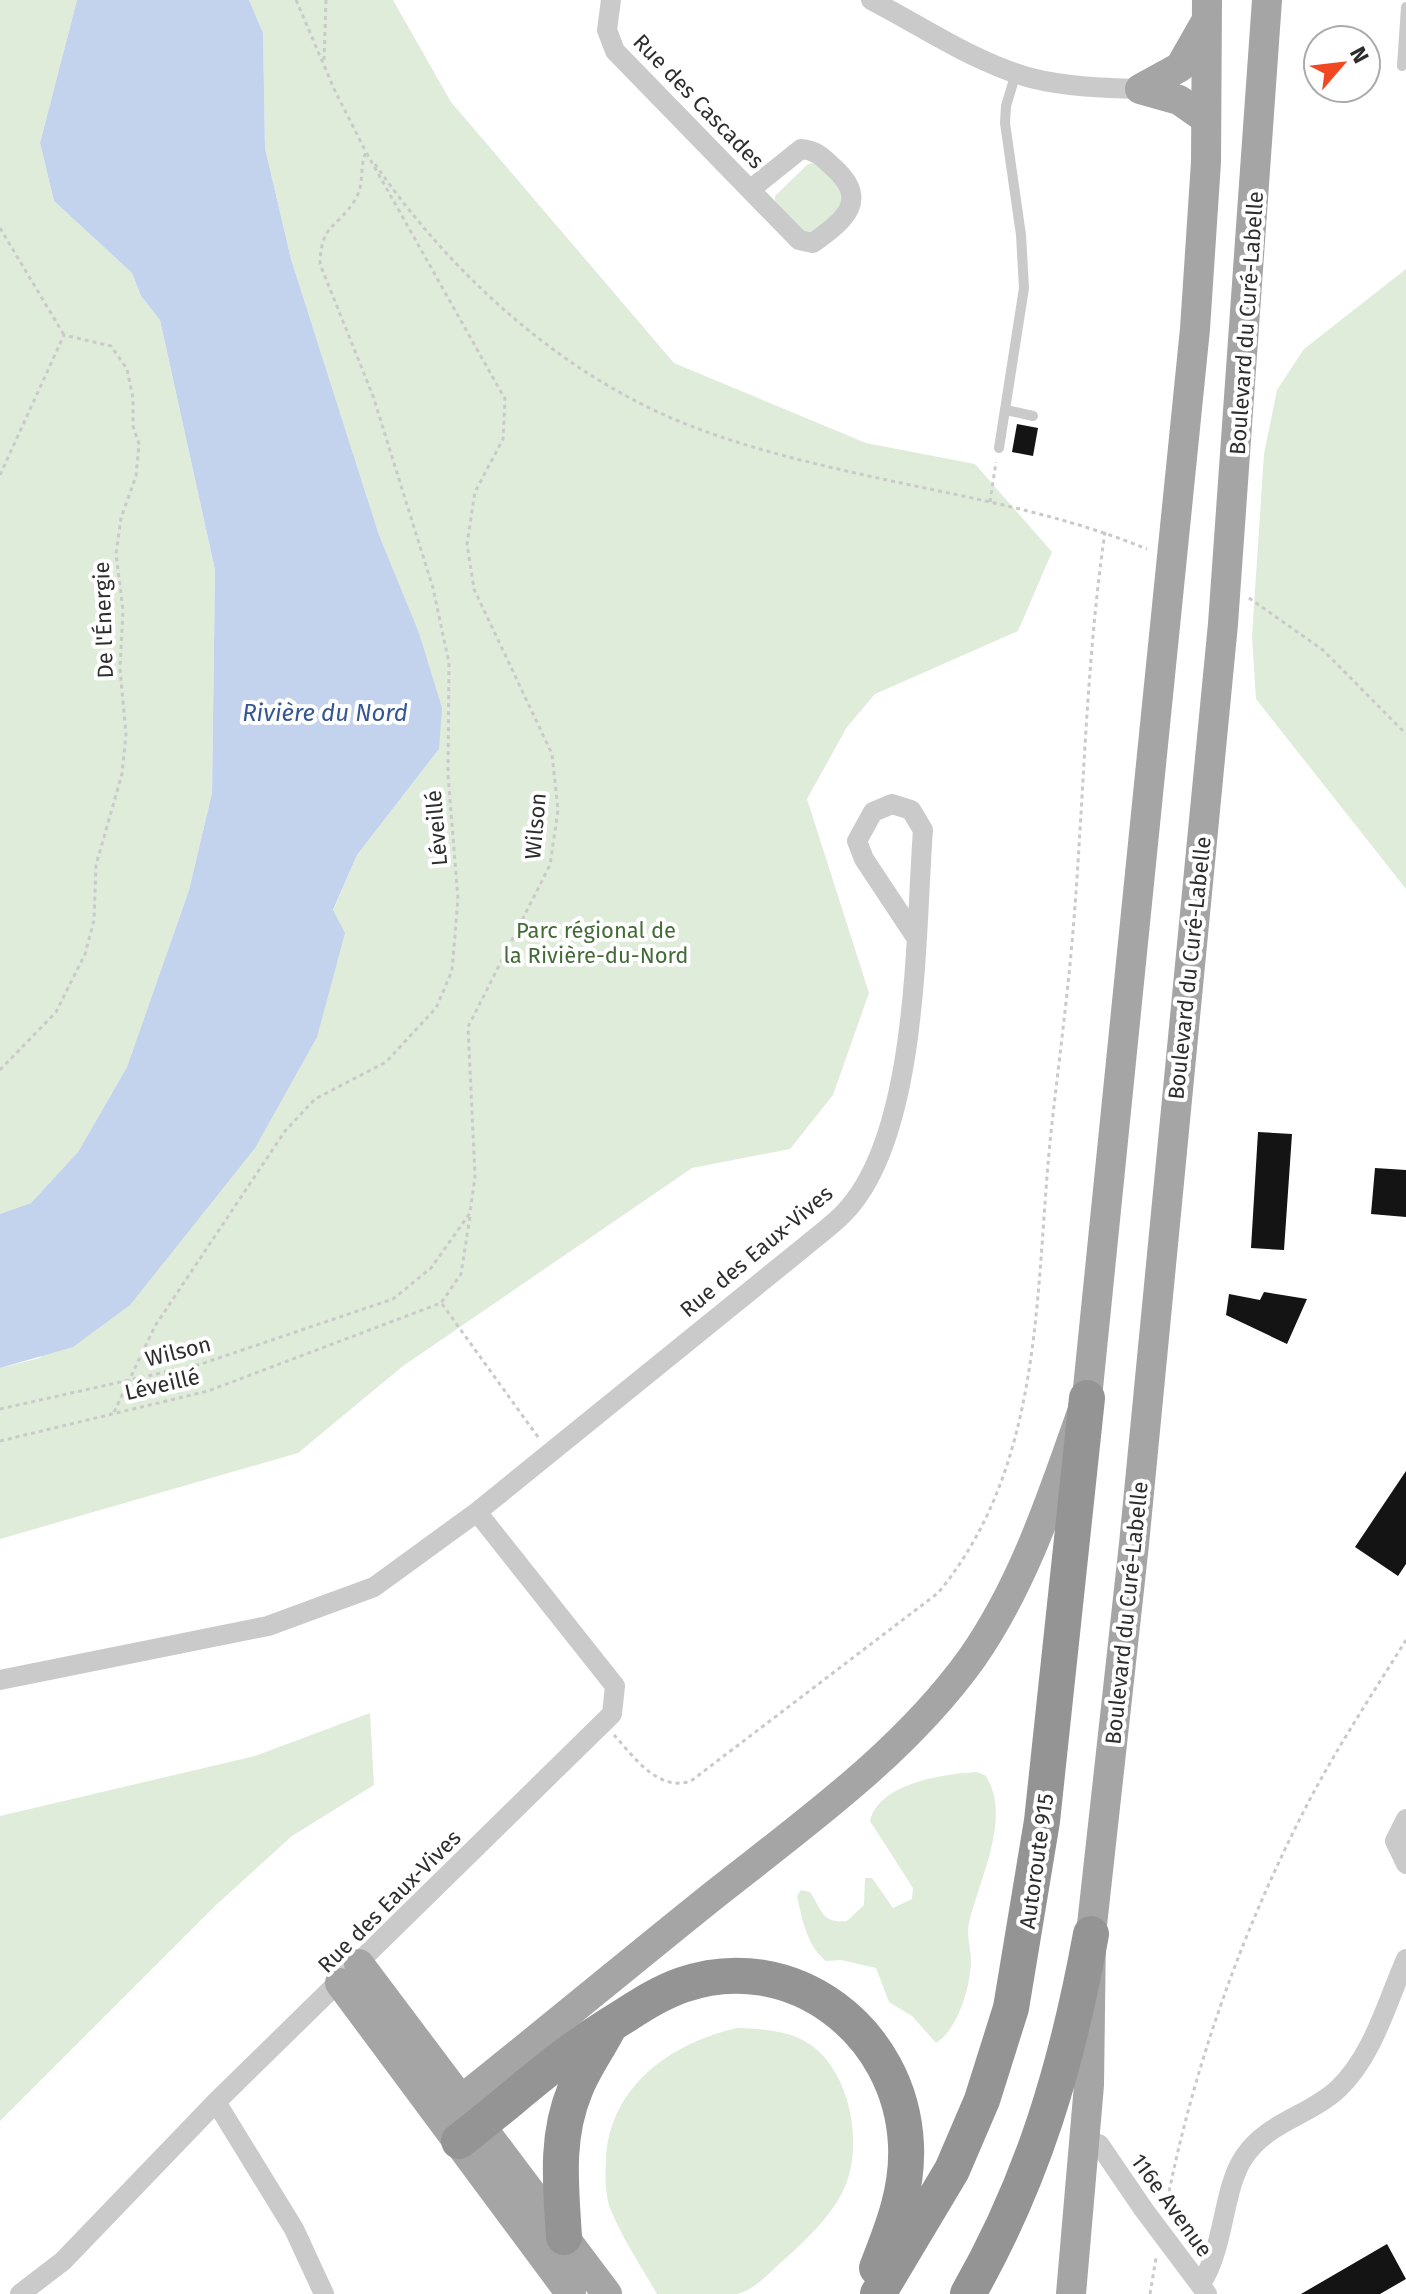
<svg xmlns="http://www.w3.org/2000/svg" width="1406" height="2294" font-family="'Fira Sans',sans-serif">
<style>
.green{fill:#deecd9}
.water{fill:#c3d2ed}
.building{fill:#141414}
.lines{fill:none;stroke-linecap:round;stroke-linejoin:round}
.path{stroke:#cacaca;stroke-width:3;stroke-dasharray:4 4;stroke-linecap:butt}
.service{stroke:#cacaca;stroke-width:10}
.minor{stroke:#cacaca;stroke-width:20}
.primary{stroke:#a5a5a5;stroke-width:30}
.motorway{stroke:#949494;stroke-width:36}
.labels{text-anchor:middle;stroke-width:8;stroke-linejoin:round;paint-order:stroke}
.street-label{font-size:22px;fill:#2d2d2d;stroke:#fff}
.park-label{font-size:22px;fill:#426b37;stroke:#fff}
.water-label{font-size:24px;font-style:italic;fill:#355694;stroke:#fff}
</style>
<rect width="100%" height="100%" fill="#fff"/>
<path class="green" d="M0 0H77L40 143 54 201 132 273 141 296 160 320 215 570 212 793 189 890 127 1067 78 1152 31 1203 0 1214Z
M249 0H393L451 102 674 363 866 443 975 464 1052 552 1018 631 875 694 847 727 807 799 869 993 833 1095 790 1149 692 1168 403 1366 298 1453 0 1539V1368L40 1358 340 923 333 911 357 855 439 749 421 639 379 535 291 259 265 148 263 33Z
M814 163 842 188 847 199 816 235H807L775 201V196L808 164Z
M1406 269V889L1256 699 1252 636 1264 454 1277 390 1304 349Z
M370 1713 374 1785 292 1836 216 1905 0 2121V1816L255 1756Z
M976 1772 985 1775C1013 1815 979 1880 969 1923 966 1936 971 1947 971 1960 971 1985 958 2030 936 2043L912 2016 889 2002 876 1968 841 1960 826 1961C807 1946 802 1919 797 1896L801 1890 810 1892C822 1910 822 1924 847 1921L864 1905 865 1878H872L893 1908 912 1899 913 1888 870 1821C879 1783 944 1774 976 1772Z
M737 2028C762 2029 787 2030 808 2043 852 2071 865 2150 842 2193 829 2218 806 2240 786 2258 772 2270 755 2290 737 2294 713 2294 682 2294 657 2294 641 2266 622 2238 610 2208 605 2193 605 2175 606 2159 610 2086 671 2043 737 2028Z"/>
<path class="water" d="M77 0H249L263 33 265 148 291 259 379 535 419 633 442 708 439 749 357 855 333 910 345 933 317 1037 255 1148 130 1305 73 1347 0 1368V1214L31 1203 78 1152 127 1067 189 890 212 793 215 570 160 320 141 296 132 273 54 201 40 143Z"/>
<path class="building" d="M1017 424 1038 428 1033 456 1012 452Z
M1258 1132 1292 1134 1284 1250 1251 1248Z
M1375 1168 1406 1170V1217L1371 1214Z
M1264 1292 1307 1299 1287 1344 1226 1315 1229 1294 1260 1300Z
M1406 1471V1564L1398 1576 1355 1547Z
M1387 2244 1406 2279 1380 2294H1301Z"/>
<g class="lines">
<path class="path" d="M296 0 335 91 366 152
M324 60 326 0
M375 164C449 271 555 369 676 420 738 446 806 462 873 477 965 497 1059 513 1147 549
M0 228 64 335
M0 475 64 335
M990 502 996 462
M1249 598 1323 650 1406 734
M0 1070 56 1012 85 954 94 920 96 865 122 774 126 734 120 669 123 610 116 554 121 518 136 476 139 444 133 426V398L127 369 111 346 64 335
M442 1304 538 1437
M0 1409 201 1364 393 1299 431 1268 470 1213 475 1176 468 1027 550 865 558 810 552 754 474 589 467 544 475 492 503 439 505 399 366 152
M114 1412 155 1326 285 1131 315 1099 386 1062 436 1008 452 971 458 899 448 775 449 663 433 588 373 396 320 264C321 223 337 229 355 200 365 184 359 168 366 152
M0 1441 208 1391 441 1303 461 1274 470 1216
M614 1735C635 1758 658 1792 691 1781L938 1593C1043 1466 1035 1297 1050 1142 1057 1076 1066 1010 1072 943 1084 806 1085 669 1105 532
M1166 2207C1193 2067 1243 1928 1309 1801 1338 1746 1373 1693 1406 1640
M1150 2294 1156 2258"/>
<path class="service" d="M1402 66 1406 7
M1006 410 1033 416
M999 448 1024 288 1021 235 1005 123 1006 106 1016 73"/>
<path class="minor" d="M611 0 607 30 615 51 799 240 813 243C845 220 870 200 833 167 822 157 816 150 801 149L751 189
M871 0C922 26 975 63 1031 78 1067 87 1103 88 1140 89
M0 1680 268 1626 374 1587 477 1512 803 1248C817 1236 833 1225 845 1212 919 1134 915 935 923 830L911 810 892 804 873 812 857 841 864 859 915 936
M1406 1819 1395 1841 1406 1864
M216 2102 294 2229 324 2294
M1099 2144 1144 2210 1207 2294
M1200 2285C1225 2249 1222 2190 1244 2157 1267 2122 1309 2116 1338 2089 1373 2056 1387 2002 1406 1959
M20 2294 63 2261 216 2102 612 1714 615 1686 477 1512"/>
<path class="primary" d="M1140 89 1180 67 1204 25
M1140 89 1179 100 1206 119
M359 1964 607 2294
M340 1983 571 2294
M441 2116C533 2043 623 1968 714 1895 805 1823 904 1753 972 1658 1027 1579 1055 1487 1087 1398L1195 329 1206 162 1207 0
M1071 2294 1089 2085 1091 1934 1134 1544 1223 624 1267 0"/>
<path class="motorway" d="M459 2141C509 2103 554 2060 608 2026 633 2011 654 1995 682 1985 791 1947 901 2030 906 2145 908 2190 893 2227 877 2268
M564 2237C561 2187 555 2138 575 2090 583 2069 597 2050 608 2029
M878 2294 952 2170 982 2100 1011 2008 1042 1821 1087 1398
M968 2294C1034 2178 1067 2065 1091 1934"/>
</g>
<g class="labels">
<g class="street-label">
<text transform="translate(699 101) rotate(46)" y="8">Rue des Cascades</text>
<text transform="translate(1246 323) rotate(-86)" y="8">Boulevard du Curé-Labelle</text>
<text transform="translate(103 620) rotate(-92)" y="8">De l'Énergie</text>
<text transform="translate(535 826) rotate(-85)" y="8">Wilson</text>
<text transform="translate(436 828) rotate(-95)" y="8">Léveillé</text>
<text transform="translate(1189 968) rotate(-84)" y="8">Boulevard du Curé-Labelle</text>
<text transform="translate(756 1251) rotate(-40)" y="8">Rue des Eaux-Vives</text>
<text transform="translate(178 1351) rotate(-14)" y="8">Wilson</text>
<text transform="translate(162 1384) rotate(-13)" y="8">Léveillé</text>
<text transform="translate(1126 1613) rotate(-84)" y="8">Boulevard du Curé-Labelle</text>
<text transform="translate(1036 1861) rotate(-82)" y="8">Autoroute 915</text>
<text transform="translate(389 1901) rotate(-45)" y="8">Rue des Eaux-Vives</text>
<text transform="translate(1172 2205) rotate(54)" y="8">116e Avenue</text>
</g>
<g class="park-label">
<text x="596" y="938">Parc régional de<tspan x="596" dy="25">la Rivière-du-Nord</tspan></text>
</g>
<g class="water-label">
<text x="325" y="721">Rivière du Nord</text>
</g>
</g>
<g transform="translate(1342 64) rotate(62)"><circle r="38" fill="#ffffff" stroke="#ababab" stroke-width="2"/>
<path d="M0-6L14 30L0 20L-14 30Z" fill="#f24821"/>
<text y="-12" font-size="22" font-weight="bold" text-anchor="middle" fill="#2d2d2d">N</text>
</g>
</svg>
